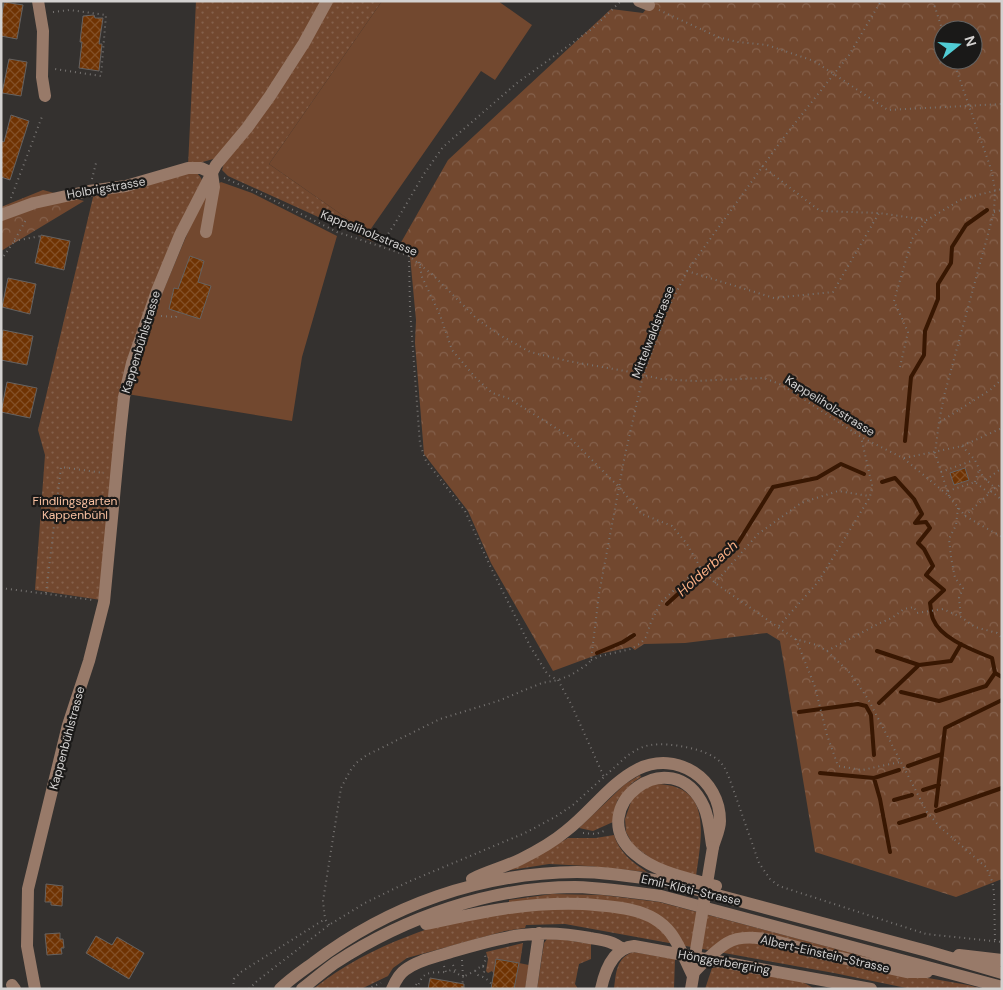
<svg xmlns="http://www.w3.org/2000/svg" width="1003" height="990" font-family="'DM Sans',sans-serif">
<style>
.grass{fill:url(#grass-dots)}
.forest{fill:url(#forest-crowns);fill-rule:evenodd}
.garden{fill:#72482f}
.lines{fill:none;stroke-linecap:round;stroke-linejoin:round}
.stream{stroke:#381702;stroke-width:4}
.building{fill:url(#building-cross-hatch);stroke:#656261}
.path{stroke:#777472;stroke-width:2;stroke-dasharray:1 4;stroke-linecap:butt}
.minor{stroke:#987a69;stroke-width:12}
.minor-bridge{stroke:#987a69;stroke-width:12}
.labels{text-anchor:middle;stroke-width:4.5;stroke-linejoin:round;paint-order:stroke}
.street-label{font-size:12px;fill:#d3d1d0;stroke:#1a1918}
.park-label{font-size:12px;fill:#fac1a1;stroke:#1a1918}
.water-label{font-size:14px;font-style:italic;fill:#fbb085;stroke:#1a1918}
</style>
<defs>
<pattern id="grass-dots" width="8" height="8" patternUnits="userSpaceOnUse" patternTransform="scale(1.25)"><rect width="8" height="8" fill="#72482f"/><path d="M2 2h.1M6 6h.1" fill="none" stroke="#85614c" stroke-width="1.8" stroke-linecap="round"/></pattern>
<pattern id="forest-crowns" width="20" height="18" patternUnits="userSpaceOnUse" patternTransform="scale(1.25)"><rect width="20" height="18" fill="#72482f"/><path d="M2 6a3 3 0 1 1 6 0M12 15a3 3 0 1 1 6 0" fill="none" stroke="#85614c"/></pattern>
<pattern id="building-cross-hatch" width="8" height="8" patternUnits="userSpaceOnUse" patternTransform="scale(1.25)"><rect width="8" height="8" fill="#6f3303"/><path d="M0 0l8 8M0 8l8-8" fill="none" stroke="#835027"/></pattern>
</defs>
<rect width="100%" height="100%" fill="#34312f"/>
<path class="grass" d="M196 1H325L284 71 217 158 188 166Z
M331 1H382L269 164 368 233 373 238 380 232 382 243 371 241 228 176 222 170 224 163Z
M192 171C198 173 201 176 203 183L128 364 101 600 35 590 45 455 38 430 94 193Z
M640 775 641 777 632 783 617 801 613 822 593 831 579 828 625 784Z
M653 784C713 783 702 834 696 876L658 864 633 845 626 832 625 819 633 796Z
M614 835C619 852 632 862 647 872L588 866 549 864 505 871 527 862 568 838H596Z
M552 894 602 895 659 902 886 962H837L968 985 983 989H911L834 973 565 924 526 925 525 928 505 931 407 958 393 968 388 976 361 989H313C374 941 437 926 509 903V900Z
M547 939 566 940 591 944V959L579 964 575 984 578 989H537L544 943Z
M523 943 520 963 496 959 494 974 492 971 488 973 486 971 488 959 486 952Z
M633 952 675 959 674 989H614C616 973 616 958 633 952Z
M720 967 801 981 815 989H705L712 968Z"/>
<path class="forest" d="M652 1H1002V879L956 897 815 852 780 641 767 633 685 643 644 644 635 650 631 647 599 654 553 671 491 563 468 511 424 454 415 343 416 320 410 256 399 246 448 160 611 9 643 13ZM943 30H973V60H943Z
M43 190 84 201 1 251V207Z"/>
<path class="garden" d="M382 1H498L532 25 495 80 481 71 368 233 269 164Z
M221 182 252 193 337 236 302 357 292 421 127 394 151 320 204 194Z
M519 963 529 965 525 989H514Z"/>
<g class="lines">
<path class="stream" d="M905 441 911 377 924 355 925 331 938 299V284L951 263 952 247 966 225 987 210
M882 482 895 478 914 499 922 514 915 523 926 522 930 528 918 543 924 549 933 566 926 575 944 590 930 603C931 608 931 614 933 619 941 639 973 650 992 658L995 673 1002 677
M667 604 714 561 738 543 773 487 817 478 841 464 864 474
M877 651 919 665
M597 653 623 642 634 635
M901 692 939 701 986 686 995 673
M879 703 919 665 951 661 961 644
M799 712 858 704 866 706 871 715 874 755
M908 766 942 754
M820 773 874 778 899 770
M874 778 880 799 890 852
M923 790 939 785
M894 800 912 795
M936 806 945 728 1002 700
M936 811 1002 788
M899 823 925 815"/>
</g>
<path class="building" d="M4 2 23 5 17 39 1 36V20Z
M94 15 95 18H103L99 44H102L99 71 79 68 82 42H80L83 16Z
M9 59 27 62 21 96 2 93Z
M11 115 29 121 10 180 1 177V141L4 142Z
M41 235 70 241 64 270 35 263Z
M190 256 204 261 198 282 211 286 200 319 169 309 174 288 178 289Z
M8 278 36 284 30 314 2 307Z
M3 330 33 336 27 365 1 360V341Z
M7 382 37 388 30 418 1 412Z
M965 468 969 480 954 485 950 473Z
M46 884 63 886 62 906 51 905V902H45Z
M60 933V939H63L64 948H61L62 954 47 955 45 934Z
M96 936 112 945 117 937 144 953 129 979 86 953Z
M496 959 519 963 514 989H491Z
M430 978 464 984V989H428Z"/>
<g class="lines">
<path class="path" d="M933 1 943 32
M659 10 718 37 738 42 767 45 814 61 888 110 1002 104
M53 12 70 10 106 15 101 76 55 69
M762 166 820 211 879 213 927 220 962 199 1002 189
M224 178 259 193 337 232 409 256 433 275 477 319 498 334 530 352 568 361 625 371 661 379 694 381 764 378 782 385 861 437 903 458 949 496 965 516 1002 537
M92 179 96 163
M11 198 43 114
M994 212 1002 210
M14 241 41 236
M380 246 394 225 424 174 443 147 517 83 593 28 621 1
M409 256 410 310 420 444 426 461 465 511 491 568 530 646 548 675 558 680 571 704 604 777
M1 260 13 243 27 218
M419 262 422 277 440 315 452 350 475 377 492 393 508 398 567 435 619 487 642 514 672 526 687 544 700 567 715 583 795 639 817 645 827 651 850 673 868 699 927 812 940 827 986 867 992 881 994 892 995 942
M687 271 774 298 833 292 879 213
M1 305H2
M161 316 176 317 178 312
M900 367 908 332 894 301 912 239 927 220
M940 422 990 390 1002 379
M962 446 975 460 983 477 995 488
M904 458 962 446 1002 428
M941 472 974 460
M986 480 1002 468
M975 482 979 470
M948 491 975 482 989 493
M991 491 1002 500
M949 496 935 453 939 422 944 396 994 212 995 191 992 172 953 60
M958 508 956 525 949 539 951 557 955 578 963 588 959 598 961 617
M965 516 995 488 1002 484
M715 583 758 534 801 503 838 491 869 496
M1 588 93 600
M46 593 61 467 104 473
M779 626 818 582 870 497 872 485 861 437
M796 639 815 687 827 735 838 766 862 770 900 762
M827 651 880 623 892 618 904 609 914 607 917 613 943 609 961 617 975 627 997 633 1002 638
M591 660 600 656 631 649 641 643 646 637 651 622 661 602 700 567
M583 833 596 834 607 830
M329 925 325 919 323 901 341 788 350 771 356 763 367 755 440 719 498 701 542 683 558 680 571 675 588 664 591 660 599 594 625 455 643 376 669 307 687 271 784 137 849 55 881 1
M462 960 463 977 475 971 478 975C484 977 489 980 492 985
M453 965 457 974
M444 966 446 972 451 970 463 977 462 989
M483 966 486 959 485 955
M475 971 478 968 483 966 484 972 482 976
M233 989 234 979 241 972 325 919
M249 989 257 981 329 925 365 903 408 882 525 833 555 817 573 805 627 756C634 751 642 746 651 745 668 742 709 749 720 762 726 768 728 775 731 783L759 863 770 879 779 886 926 934 1002 942
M367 989 381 983
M413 989 419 981
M417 989C423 970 429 973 446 972"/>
<path class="minor" d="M38 1 43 31 42 77 45 96
M639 1 649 5
M1 215 34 203 89 191 126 186 188 168H201L212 173
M206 232 214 187 212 173
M712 845C710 833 709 818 704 807 672 737 581 809 635 854 657 873 688 878 716 886
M472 879C488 871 505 867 521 859 537 851 553 842 566 831 591 812 610 783 638 769 677 750 720 779 720 821 720 830 715 839 713 847
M426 924C481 912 525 902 583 904
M814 952 906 972H927
M959 955 1002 960
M12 985 15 989
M35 989 27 946 28 889 68 725 89 661 104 602 120 434 124 397 132 363 157 291 180 235 216 165 247 128 270 96 304 43 327 1
M280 989C290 979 302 971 313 963 389 905 481 873 577 872 607 872 638 877 668 882L927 951 1002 973
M302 989C313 980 324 971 335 963 405 917 491 887 575 887 604 888 633 892 661 896L1002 987
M392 989C395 982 399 974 405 970 418 960 436 957 451 952 502 937 536 927 590 938 602 940 613 941 622 949
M531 989 539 933
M601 989C605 970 613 948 634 946L871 989
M691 989 695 965"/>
<path class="minor-bridge" d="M583 904C616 907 655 907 674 938 681 949 686 962 692 974
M692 974C703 963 714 951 727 943 750 929 790 946 814 952
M692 974 713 847"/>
</g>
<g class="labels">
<g class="street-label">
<text transform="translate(106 188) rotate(-10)" y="4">Holbrigstrasse</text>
<text transform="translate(369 233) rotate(22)" y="4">Kappeliholzstrasse</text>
<text transform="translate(653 332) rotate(-69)" y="4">Mittelwaldstrasse</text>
<text transform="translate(141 342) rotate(-73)" y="4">Kappenbühlstrasse</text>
<text transform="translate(830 406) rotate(32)" y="4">Kappeliholzstrasse</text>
<text transform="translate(67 738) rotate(-75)" y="4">Kappenbühlstrasse</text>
<text transform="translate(691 890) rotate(13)" y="4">Emil-Klöti-Strasse</text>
<text transform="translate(825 954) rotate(13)" y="4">Albert-Einstein-Strasse</text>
<text transform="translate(724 962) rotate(10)" y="4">Hönggerbergring</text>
</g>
<g class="park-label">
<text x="75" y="505">Findlingsgarten<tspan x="75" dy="14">Kappenbühl</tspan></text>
</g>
<g class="water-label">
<text transform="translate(707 568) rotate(-42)" y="5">Holderbach</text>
</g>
</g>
<rect width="1003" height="990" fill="none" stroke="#d3d1d0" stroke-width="5"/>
<g transform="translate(958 45) rotate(73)"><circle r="24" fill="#1a1918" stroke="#646362"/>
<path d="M0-4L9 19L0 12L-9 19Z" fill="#51ccd4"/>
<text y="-8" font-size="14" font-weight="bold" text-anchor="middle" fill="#d3d1d0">N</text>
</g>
</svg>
